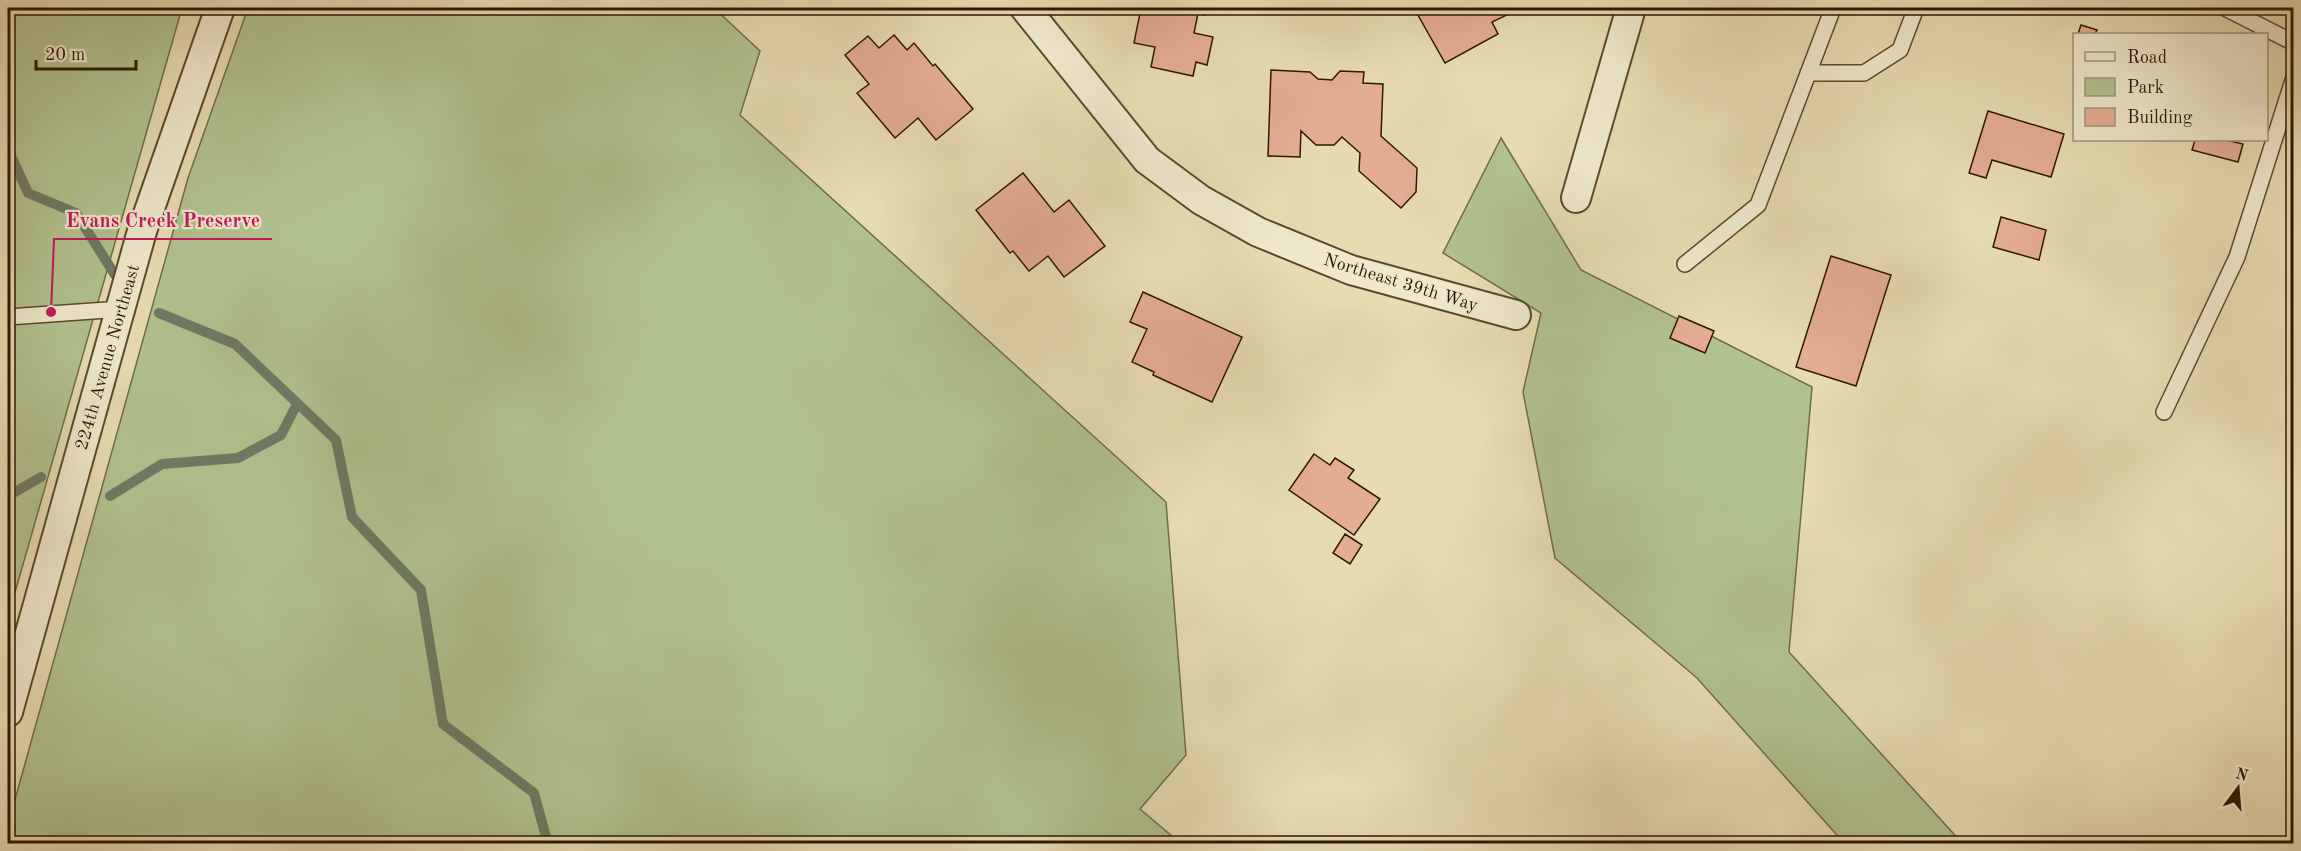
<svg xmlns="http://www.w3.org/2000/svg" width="2301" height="851" font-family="'Old Standard TT',serif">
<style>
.green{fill:#b1c18f;stroke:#6f6c49;stroke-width:1.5}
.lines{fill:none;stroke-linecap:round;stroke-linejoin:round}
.stream{stroke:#6d7a65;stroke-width:10}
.building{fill:#e5ac94;stroke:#2d1803;stroke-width:1.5}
.service-casing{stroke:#5c492f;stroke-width:18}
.minor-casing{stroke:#5c492f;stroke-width:32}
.service{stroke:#efe8cd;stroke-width:15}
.minor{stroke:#efe8cd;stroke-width:28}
.labels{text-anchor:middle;stroke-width:4.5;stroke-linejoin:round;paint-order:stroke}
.street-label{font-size:18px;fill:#2d1803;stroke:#efe8cd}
.leader{fill:none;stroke:#c2185b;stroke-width:2}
.callout-dot{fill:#c2185b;stroke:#efe8cd;stroke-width:2}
.callout-label{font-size:20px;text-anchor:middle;font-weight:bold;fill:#c2185b;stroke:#efe8cd;stroke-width:4.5;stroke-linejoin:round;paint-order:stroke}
</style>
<rect width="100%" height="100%" fill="#e7dbb2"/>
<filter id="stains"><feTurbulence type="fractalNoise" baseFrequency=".00333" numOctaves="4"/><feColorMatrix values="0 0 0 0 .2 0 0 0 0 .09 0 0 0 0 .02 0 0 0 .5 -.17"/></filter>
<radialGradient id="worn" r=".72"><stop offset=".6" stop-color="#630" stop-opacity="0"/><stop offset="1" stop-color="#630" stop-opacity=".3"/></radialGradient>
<path class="green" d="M8 8H182L8 617Z
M248 8H714L760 51 740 115 1166 502 1186 755 1140 809 1180 843H8V828L11 814 188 178Z
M1501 138 1581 270 1812 387 1789 652 1962 843H1844L1697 678 1555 558 1523 392 1541 313 1443 253Z"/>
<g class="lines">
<path class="stream" d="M8 149 28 193 76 213 115 275
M159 313 235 344 336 440 352 517 421 590 443 724 534 793 548 844
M8 496 41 477
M110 496 162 464 238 458 281 435 297 404"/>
</g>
<path class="building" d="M1141 8H1206L1205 15 1198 13 1194 33 1213 37 1207 65 1196 62 1193 76 1151 67 1155 47 1134 43Z
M1414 8H1513L1509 14 1492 22 1498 34 1445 63Z
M2081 25 2097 30 2095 34H2078Z
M894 35 907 50 914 43 933 66 935 64 973 109 936 140 918 118 895 138 857 93 869 84 845 55 868 36 879 48Z
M1271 70 1310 72 1318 79 1332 80 1340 71 1364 72 1363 83 1383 84 1381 136 1417 168 1416 192 1401 208 1359 171 1360 153 1342 137 1334 145H1316L1301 131 1300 157 1268 156Z
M1988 111 2064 134 2051 177 1992 160 1986 178 1969 173Z
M2195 140H2226L2243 144 2238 162 2192 150Z
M1023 173 1054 212 1069 200 1105 246 1064 277 1048 256 1029 271 1013 251 1010 253 976 210Z
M2001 217 2046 230 2039 260 1993 247Z
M1831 256 1891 275 1856 386 1796 367Z
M1143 292 1242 337 1212 402 1153 375 1154 372 1132 362 1147 329 1130 322Z
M1679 316 1714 331 1705 353 1670 338Z
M1314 454 1330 465 1335 458 1354 470 1348 478 1380 499 1354 535 1289 490Z
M1345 534 1362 545 1350 564 1333 553Z"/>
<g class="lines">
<defs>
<path id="service" d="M2225 8 2294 43
M1808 73H1864L1900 50 1916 8
M1685 264 1758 205 1833 8
M8 317 121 309
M2164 412 2237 257 2294 77"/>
<path id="minor" d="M1025 8 1147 160 1201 200 1258 232 1351 270 1516 315
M1576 198 1631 8
M8 712 142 231 220 8"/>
</defs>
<use href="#service" class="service-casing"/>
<use href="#minor" class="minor-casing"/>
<use href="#service" class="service"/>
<use href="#minor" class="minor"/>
</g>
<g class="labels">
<g class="street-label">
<text transform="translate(1401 282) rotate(17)" y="6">Northeast 39th Way</text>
<text transform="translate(107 357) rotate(-74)" y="6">224th Avenue Northeast</text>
</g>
</g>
<path class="leader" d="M51 312L54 239H272"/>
<circle class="callout-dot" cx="51" cy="312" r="6"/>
<g class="callout-label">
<text x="163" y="227">Evans Creek Preserve</text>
</g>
<rect width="2301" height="851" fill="none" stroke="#e7dbb2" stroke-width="30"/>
<rect x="9" y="9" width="2283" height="833" fill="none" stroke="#2d1803" stroke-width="3"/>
<rect x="15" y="15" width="2271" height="821" fill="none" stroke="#2d1803" stroke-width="1.5"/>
<rect x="2073" y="33" width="195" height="108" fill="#efe8cd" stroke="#a1957c" stroke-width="1.5"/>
<rect x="2085" y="52" width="30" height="9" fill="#efe8cd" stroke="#a1957c" stroke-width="1.5"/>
<text x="2127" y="63" font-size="18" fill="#2d1803">Road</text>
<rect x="2085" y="78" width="30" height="18" fill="#b1c18f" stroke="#a1957c" stroke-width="1.5"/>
<text x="2127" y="93" font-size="18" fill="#2d1803">Park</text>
<rect x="2085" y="108" width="30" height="18" fill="#e5ac94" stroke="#a1957c" stroke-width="1.5"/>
<text x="2127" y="123" font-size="18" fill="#2d1803">Building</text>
<g transform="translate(2238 788) rotate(16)" stroke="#efe8cd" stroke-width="4.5" paint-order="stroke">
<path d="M0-4.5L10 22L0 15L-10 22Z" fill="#2d1803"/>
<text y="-9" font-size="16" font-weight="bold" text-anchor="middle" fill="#2d1803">N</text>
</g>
<path d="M36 60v9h100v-9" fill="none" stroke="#2d1803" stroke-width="3"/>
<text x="45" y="60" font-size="18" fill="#2d1803" stroke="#efe8cd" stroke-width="4.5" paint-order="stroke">20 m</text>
<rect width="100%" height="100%" filter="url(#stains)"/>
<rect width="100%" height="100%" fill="url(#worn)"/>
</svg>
